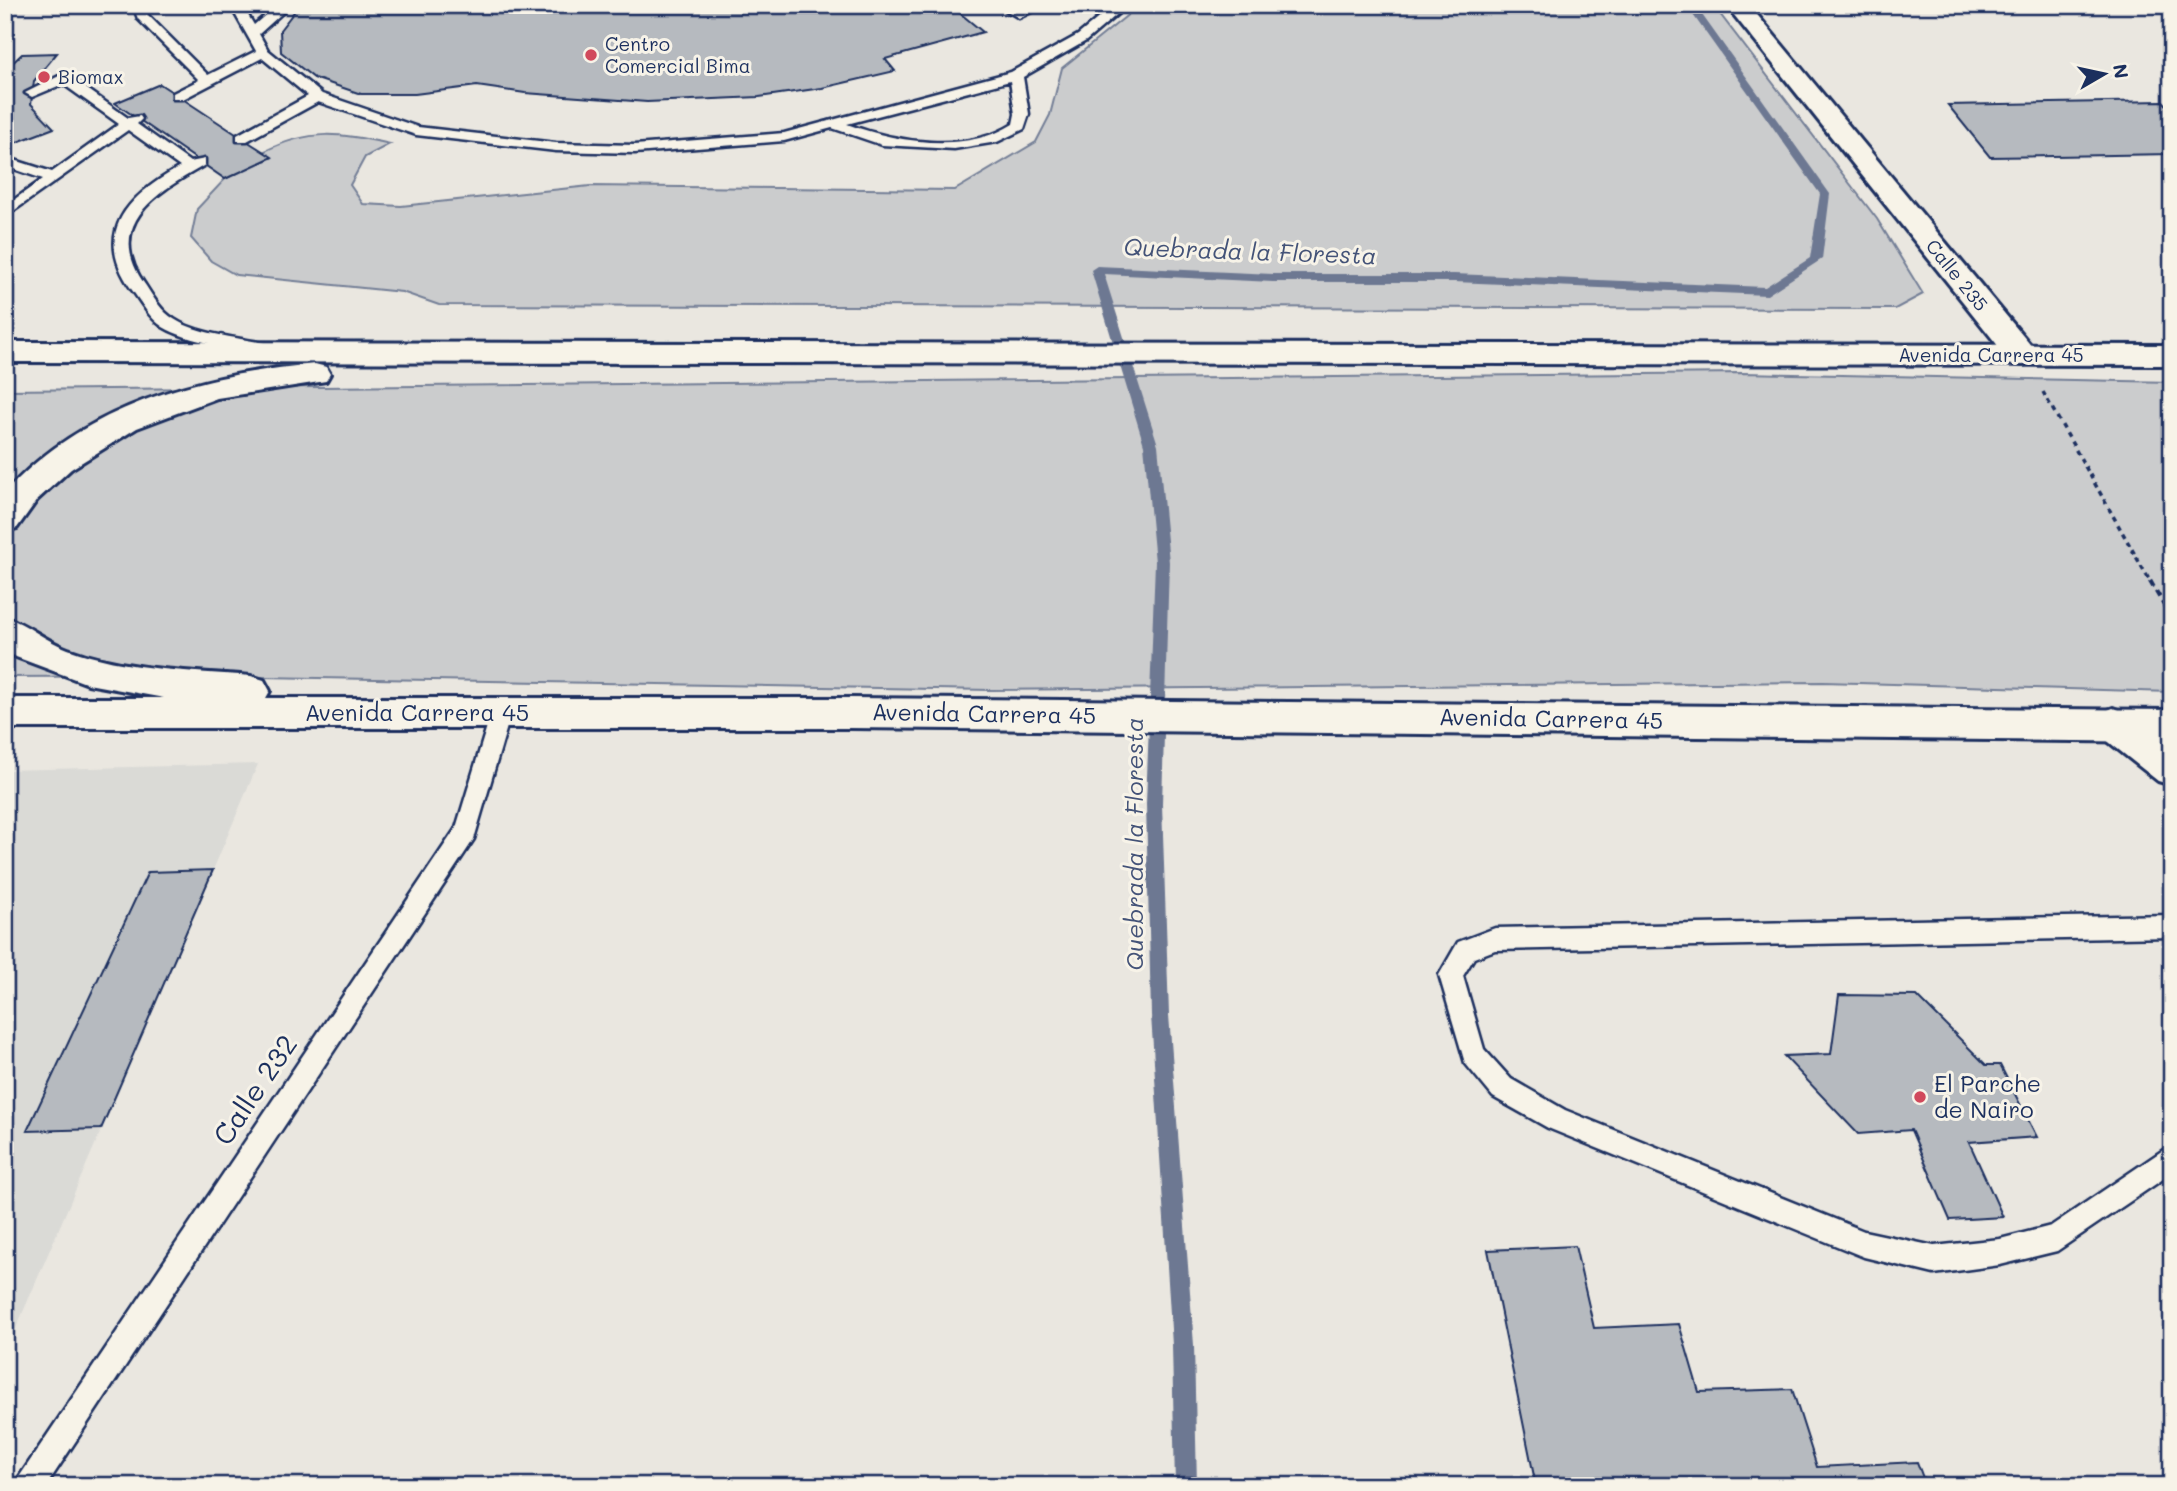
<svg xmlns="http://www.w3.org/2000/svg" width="2177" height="1491" font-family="Mali,sans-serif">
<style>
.built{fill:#dadad6}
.green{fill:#cbcccd;stroke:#737e96;stroke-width:2}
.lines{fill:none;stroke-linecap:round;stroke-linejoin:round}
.stream{fill:#6d7892;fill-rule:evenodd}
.building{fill:#b6babf;stroke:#1b2f5e;stroke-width:2}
.service-casing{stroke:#1b2f5e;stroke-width:5}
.minor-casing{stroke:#1b2f5e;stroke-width:6}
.trunk-casing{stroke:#1b2f5e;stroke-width:6}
.path-far1{stroke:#1b2f5e;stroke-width:3.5;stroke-dasharray:5 4.5;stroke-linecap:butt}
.path{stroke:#1b2f5e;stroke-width:4.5;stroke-dasharray:7 5;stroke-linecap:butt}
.service{fill:#f7f3e8;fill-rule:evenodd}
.minor{fill:#f7f3e8;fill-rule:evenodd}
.trunk{fill:#f7f3e8;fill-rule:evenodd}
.poi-dot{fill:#d1495b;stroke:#f7f3e8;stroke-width:2.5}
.labels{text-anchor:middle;stroke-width:6;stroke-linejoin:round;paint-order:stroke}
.far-poi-label{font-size:19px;fill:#1b2f5e;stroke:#f7f3e8;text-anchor:start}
.far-street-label{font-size:19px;fill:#1b2f5e;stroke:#f7f3e8}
.street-label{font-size:23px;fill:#1b2f5e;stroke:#f7f3e8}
.poi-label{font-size:23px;fill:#1b2f5e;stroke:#f7f3e8;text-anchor:start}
.water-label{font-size:24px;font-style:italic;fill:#445378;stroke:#f7f3e8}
.near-street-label{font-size:28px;fill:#1b2f5e;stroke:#f7f3e8}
</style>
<rect width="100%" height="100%" fill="#eae7e0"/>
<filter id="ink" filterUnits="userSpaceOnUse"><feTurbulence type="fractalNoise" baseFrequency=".0143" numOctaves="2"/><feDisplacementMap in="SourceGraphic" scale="14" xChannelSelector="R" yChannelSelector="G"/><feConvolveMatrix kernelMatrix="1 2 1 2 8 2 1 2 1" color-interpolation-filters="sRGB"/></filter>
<g filter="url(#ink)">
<path class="built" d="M258 764 213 870 5 1354V770Z"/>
<path class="green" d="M1140 5H1713L1877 219 1923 294 1895 309 439 305 402 292 236 275 211 261 191 238 197 209 225 179 271 158 263 152C310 128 341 133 390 144L365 157 350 185 363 204 401 206 590 186 955 190 1036 142 1050 115 1062 68Z
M1743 373 2172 382V692L1823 682 990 690 205 676 5 677V390Z"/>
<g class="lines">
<path class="stream" d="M1686 5H1695L1830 194 1822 259 1767 295 1454 282H1273L1104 274 1158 445 1169 562 1162 804 1169 1015 1194 1345 1197 1486H1175L1172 1345 1151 1015 1146 804 1155 562 1144 445 1091 270 1097 266 1273 274H1454L1765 287 1810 258 1820 194Z"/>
</g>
<path class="building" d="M304 5H950L983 32 885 59 895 71 822 88 759 97 647 102 525 93 477 86 415 94H361L314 78 281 52 280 30 297 8Z
M57 53 34 81 31 104 54 128 12 144 5 137V70L22 54Z
M160 84 242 138 272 157 225 179 115 103Z
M2163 101 2172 111V154L1990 157 1948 105Z
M213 870 101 1129 27 1131 148 872Z
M1839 995 1917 996 1986 1065H2000L2037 1137 1969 1142 2003 1217 1950 1220 1911 1130 1858 1134 1784 1056 1831 1054Z
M1575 1246 1594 1328 1679 1324 1699 1392 1792 1389 1817 1467 1917 1462 1926 1486H1536L1488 1250Z"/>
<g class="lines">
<defs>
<path id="service" d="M133 5H145L148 15 208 75 256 51 230 5H242L254 25 277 5H291L259 34 268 50 322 94 418 127 556 143 635 145 784 133 1011 72 1078 35 1114 5H1128L1086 41 1023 77 1029 114 1024 129 997 142 954 149 882 145 832 128 784 141 635 153 556 151 416 135 318 102 247 141H237V135L308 96 262 58 183 99H173V93L199 80 138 19ZM1010 81 1015 114 1013 124C966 154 896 142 847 124Z
M997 5H1012L1020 9 1029 5H1046L1019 18Z
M59 76H69L128 118 140 116 142 119 137 124 190 162 205 159V165C155 193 102 226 146 286 153 297 162 312 174 319 198 335 244 338 273 345V353L267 354C237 347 189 343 163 327 150 319 141 302 132 290 91 232 128 196 180 167L128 130 5 217V206L43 179 5 166V157L52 172 119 124 63 84 32 97 25 93Z
M501 705 508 707 511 713 474 839 46 1486H13L456 828 491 713 494 707Z
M2172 915V937L1495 950 1474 958 1463 976 1484 1049 1511 1079 1565 1110 1864 1231 1934 1246 2000 1239 2051 1226 2172 1144V1173L2057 1251 2000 1265 1934 1274 1864 1257 1548 1128 1493 1097 1465 1063 1439 975 1458 942 1495 928Z"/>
<path id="minor" d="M1726 5H1749L2033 348 2037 355 2033 362 2022 365 2011 362Z
M2113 708 2126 713 2172 747V785L2158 781 2100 735 2094 724 2100 713Z"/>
<path id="trunk" d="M5 342 2172 345V365L5 362Z
M315 364 326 367 330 374 326 381 217 398 137 428 71 469 37 500 17 528 5 531 6 492C84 405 203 374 315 364Z
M5 617C28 624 45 641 68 649 125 670 191 671 251 676L264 680 270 691 266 698H851L2172 710V742L851 728H5V698H164L88 684 16 657 5 650Z"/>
</defs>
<use href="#service" class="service-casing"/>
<use href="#minor" class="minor-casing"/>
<use href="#trunk" class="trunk-casing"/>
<path class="path-far1" d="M2043 392 2151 583"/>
<path class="path" d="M2150 581 2172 619"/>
<use href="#service" class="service"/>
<use href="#minor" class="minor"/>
<use href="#trunk" class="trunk"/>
</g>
</g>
<g class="poi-dot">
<circle cx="591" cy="55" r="7"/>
<circle cx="44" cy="77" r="7"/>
<circle cx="1920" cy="1097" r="7"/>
</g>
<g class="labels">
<g class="far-poi-label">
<text x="605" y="51">Centro<tspan x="605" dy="22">Comercial Bima</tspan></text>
<text x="58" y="84">Biomax</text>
</g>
<g class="far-street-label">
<text transform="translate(1957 275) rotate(51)" y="7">Calle 235</text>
<text x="1991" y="362">Avenida Carrera 45</text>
</g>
<g class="street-label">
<text x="417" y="721">Avenida Carrera 45</text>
<text transform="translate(984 714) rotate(1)" y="8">Avenida Carrera 45</text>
<text transform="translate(1551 719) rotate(1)" y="8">Avenida Carrera 45</text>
</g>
<g class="poi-label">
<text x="1934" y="1092">El Parche<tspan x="1934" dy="26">de Nairo</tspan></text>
</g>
<g class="water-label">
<text transform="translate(1250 252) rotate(2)" y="8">Quebrada la Floresta</text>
<text transform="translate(1135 844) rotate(-90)" y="8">Quebrada la Floresta</text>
</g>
<g class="near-street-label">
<text transform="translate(255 1090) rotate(-56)" y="10">Calle 232</text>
</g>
</g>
<rect width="2177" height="1491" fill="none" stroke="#f7f3e8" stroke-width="28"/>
<rect x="14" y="14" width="2149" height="1463" fill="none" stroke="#1b2f5e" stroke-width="2.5" filter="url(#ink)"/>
<g transform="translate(2104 74) rotate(81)" stroke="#f7f3e8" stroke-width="5" paint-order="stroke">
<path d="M0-5L12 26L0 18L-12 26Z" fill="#1b2f5e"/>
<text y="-10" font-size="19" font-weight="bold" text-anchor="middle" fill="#1b2f5e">N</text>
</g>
</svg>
